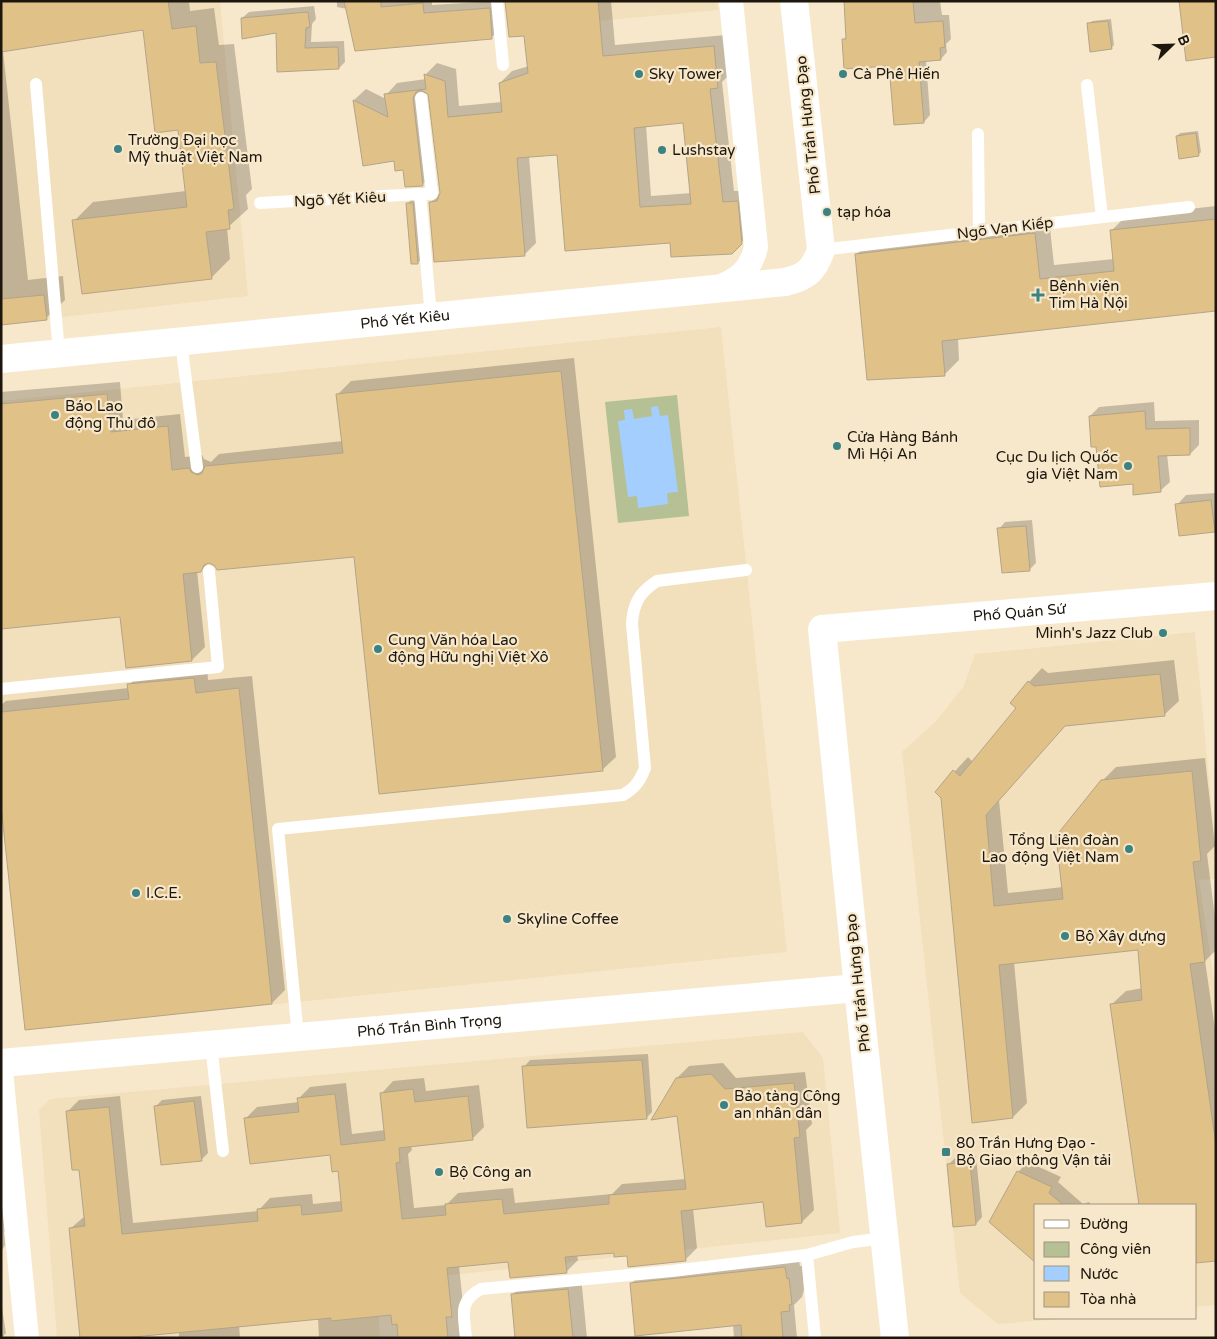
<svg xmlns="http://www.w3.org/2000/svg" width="1217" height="1339" font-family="'Varela Round',sans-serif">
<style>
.built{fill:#f2dfbb}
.green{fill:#b5c094}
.water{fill:#a4cefe}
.shadow{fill:#0003;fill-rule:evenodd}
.building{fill:#e0c289;stroke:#b3a489;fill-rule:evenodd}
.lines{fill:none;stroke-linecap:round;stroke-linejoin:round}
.service{stroke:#fff;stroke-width:12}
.minor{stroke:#fff;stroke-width:24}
.tertiary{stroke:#fff;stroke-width:28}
.secondary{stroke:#fff;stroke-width:28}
.poi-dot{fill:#3b8383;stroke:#f8e8cb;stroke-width:2}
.labels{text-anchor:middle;stroke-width:4.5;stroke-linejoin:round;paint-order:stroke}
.poi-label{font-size:15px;fill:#1c160c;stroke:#f8e8cb;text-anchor:start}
.street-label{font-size:15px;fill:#1c160c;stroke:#f8e8cb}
</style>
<rect width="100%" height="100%" fill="#f8e8cb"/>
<path class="built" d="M1 1H220L248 296 1 324Z
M562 1H717L718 10 564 24Z
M721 327 787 952 25 1030 1 806V401Z
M1195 632 1216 851V879L1199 880 1216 992V1305L1196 1307V1205H1036V1318H1074L998 1324 960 1293 902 752 937 720 964 686 975 654Z
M803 1032 823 1058 840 1233 377 1283 380 1338H57L39 1110 50 1099Z"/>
<path class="green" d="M677 395 689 516 618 523 605 402Z"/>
<path class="water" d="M658 406 660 416 668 415 678 492 667 493 668 504 638 508 637 496 628 497 618 421 625 420 624 410 632 409 634 419 652 416 651 407Z"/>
<path class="shadow" d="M1 1H189L190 11 214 8 219 45 234 44 252 189 246 195 248 209 227 228 230 259 211 278 74 221 93 202 186 191 179 129 144 29 3 51 28 280 63 276 65 300 46 318 1 323Z
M337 1H432V5L498 1 500 29 492 37 337 7Z
M513 1H611L615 45 726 35 729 75 722 82 734 191 749 190 753 231 731 253 671 242 558 153 529 156 536 243 524 255 430 203 441 192 429 93 425 91 434 173 422 185 395 160 364 164 354 100 366 89 386 99V95L397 83 426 79V74L437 63 456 69 459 106 502 102 500 83 512 71 529 66 525 35ZM684 122 692 193 651 196 646 125Z
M844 1H940L942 15H949L951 39 946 44 947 52 941 59 926 60 930 115 924 122 890 65 843 40 847 36Z
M314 6 316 19 312 24 311 42 344 41 345 62 339 68 277 32 242 18 249 12Z
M1111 19 1114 45 1111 48 1089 24 1092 21Z
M1198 131 1201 152 1198 155 1177 136 1180 133Z
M414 197 424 256 418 263 408 203Z
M1216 206V310L958 338 959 360 944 375 856 255 871 240 1049 219 1054 265 1114 259 1111 231 1126 216Z
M574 358 616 757 602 770 355 555 209 562 200 571H197L205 647 192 660 121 615 1 628V392L120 382 123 420 180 414 185 457 202 455 204 459 211 462 219 454 343 441 338 394 351 381Z
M1154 402 1155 421 1199 420V445L1190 454H1167L1170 482 1160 491 1134 483 1098 446 1090 416 1099 407Z
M1216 493V530L1180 534 1177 505 1186 495Z
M1032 520 1036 563 1030 569 999 529 1005 522Z
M1174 660 1179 701 1165 714 1066 724 999 800 1008 893 1063 887 1102 781 1116 767 1205 758 1215 846 1207 854 1216 925V950L1205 961 1216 1036V1259L1196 1262V1205H1140L1112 1004 1126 991 1143 988 1139 949 1014 962 1027 1103 1013 1117 943 798 936 792 968 757 973 762 1018 707 1029 682 1042 668 1048 673Z
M207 665 208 680 252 676 285 990 272 1003 1 794V705L6 701 129 688V685L142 672Z
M648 1054 652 1112 646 1118 524 1067 530 1060Z
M723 1063 736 1078 805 1072 812 1124 806 1130 814 1210 802 1222 764 1200 693 1208 697 1248 685 1260 615 1251 577 1255 578 1260 566 1272 509 1261 459 1266 463 1304 458 1309 460 1338H319L318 1318 239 1325 240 1338H179V1331L71 1228 85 1216 80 1168 67 1112 79 1100 120 1096 133 1223 258 1211 270 1198 312 1194 313 1204 342 1201 339 1170 331 1154 245 1119 257 1107 299 1102 298 1099 310 1087 346 1083 352 1134 386 1130 382 1093 393 1081 424 1078 426 1091 479 1085 484 1127 472 1139 411 1146 412 1150 408 1154 414 1208 446 1205 458 1193 513 1188 515 1203 612 1194 622 1184 686 1179 677 1078 689 1066Z
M201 1096 208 1153 201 1160 155 1107 162 1100Z
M976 1156 982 1217 976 1224 948 1165 955 1158Z
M1028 1162 1061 1177 1058 1182 1083 1204 1089 1202 1091 1205H1036L1018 1172Z
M1 1182 9 1227 4 1232 5 1245 1 1252Z
M798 1255 800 1266H802L804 1290 802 1297 794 1305 797 1338H734L733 1325 631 1284 644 1270Z
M581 1276 587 1338H517L512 1295 526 1282Z
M1 1302 6 1333 2 1338H1Z"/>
<path class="building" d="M1 1H168L172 29 196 26 200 63 216 62 234 209 228 210 230 229 206 232 212 279 82 294 72 220 187 207 178 130 155 133 143 30 1 52Z
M344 1H381V7L423 3 424 13 490 8 492 39 355 51Z
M505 1H598L603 56 714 46 718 88 710 89 723 202 738 201 742 244 732 254 671 257 670 243 565 251 557 155 517 158 525 256 434 262 429 202 437 201 440 193 428 94 420 90 416 92 413 98 423 186 405 187 403 170 395 171 394 161 363 166 353 100 388 117 384 94 426 89 424 74 445 81 448 117 502 112 499 83 528 73 524 36 509 37ZM683 123 691 204 640 207 634 128Z
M844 1H913L915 23 943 21 945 47 940 48 941 60 919 62 924 123 894 125 889 66 844 69 842 39H846Z
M1179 1H1216V57L1186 61Z
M308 12 310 27 306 28 305 48 338 47 339 69 277 72 276 33 242 39 241 18Z
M1108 21 1112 49 1090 52 1087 23Z
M1196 133 1199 156 1179 159 1176 136Z
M406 203H413L418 264H411Z
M1216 219V311L942 341 945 376 867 380 855 254 1035 233 1040 279 1114 271 1110 230Z
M44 295 47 320 1 325V299Z
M561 371 603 771 379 794 354 557 217 570 215 566 209 563 204 565 201 572 183 574 192 661 126 668 120 617 1 629V404L107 394 111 432 168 426 172 470 189 468 191 472 198 475 202 473 205 466 343 453 336 394Z
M1145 411 1146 429 1190 428V455L1158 456 1161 492 1133 495V484L1100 487 1096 447H1091L1089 416Z
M1211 500 1215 532 1179 536 1175 504Z
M1026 526 1030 571 1002 573 997 528Z
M1160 674 1165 716 1065 726 986 815 994 906 1063 899 1056 836 1101 780 1192 771 1201 861 1193 862 1205 962 1190 964 1216 1145V1261L1196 1263V1205H1139L1110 1004 1142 1000 1138 950 999 965 1013 1118 972 1123 941 798 935 792 953 770 960 776 1016 708 1010 703 1028 681 1034 686Z
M194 678 196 693 239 688 272 1004 25 1030 1 806V712L129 699 127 684Z
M642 1060 647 1119 527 1128 522 1066Z
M711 1074 725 1089 794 1083 800 1137 794 1138 802 1223 766 1227 763 1202 681 1211 686 1261 628 1267 627 1256 614 1257V1253L565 1257 567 1273 510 1278 508 1262 447 1268 452 1317H446L448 1338H398L397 1324 392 1325 391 1315 331 1321V1318L123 1338H80L69 1228 85 1226 79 1170H72L66 1111 109 1107 122 1234 258 1221 257 1209 301 1205 302 1215 342 1211 338 1171 332 1172 330 1155 250 1164 244 1118 299 1112 297 1098 335 1094 341 1145 385 1140 380 1093 413 1089 415 1102 468 1096 473 1140 399 1148 400 1162 396 1163 402 1219 446 1215 445 1204 502 1199 504 1214 609 1204V1195L686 1189 677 1116 651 1120 676 1078Z
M194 1101 202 1161 161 1165 154 1106Z
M970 1162 976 1225 953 1227 947 1164Z
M1017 1171 1052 1187 1049 1193 1063 1205H1036V1263L989 1222Z
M785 1267 787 1279 789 1278 792 1304 789 1305 790 1311 781 1312 783 1338H742L741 1325 635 1336 630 1283Z
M568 1289 573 1338H515L511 1294Z"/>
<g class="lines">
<path class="service" d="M497 1 503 65
M36 84 59 353
M1087 85 1102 217
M421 98 432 194H420L431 316
M978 134 979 231
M260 203 420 194
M821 250 1189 207
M181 342 197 467
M1 689 218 667 209 571
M298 1037 278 829 623 795C635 788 640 781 645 768L632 624C633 603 640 592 657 581L746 570
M211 1045 223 1151
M807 1255 815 1338
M466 1338C464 1315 458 1301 481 1289L672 1271 807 1255 853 1242 885 1238"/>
<path class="minor" d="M716 288C738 280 751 270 756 247L731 1
M1 1071 27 1338"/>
<g class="tertiary">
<path id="s1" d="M1 359 785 282C807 277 814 270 821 250L794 1"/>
<path id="s2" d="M1 1063 858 988 822 629 1216 596"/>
</g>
<path class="secondary" d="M858 988 895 1338"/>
</g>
<g class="poi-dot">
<circle cx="639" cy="74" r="5"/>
<circle cx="843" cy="74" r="5"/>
<circle cx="118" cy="149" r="5"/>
<circle cx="662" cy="150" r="5"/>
<circle cx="827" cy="212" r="5"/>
<path d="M1035.5 287.5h5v5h5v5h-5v5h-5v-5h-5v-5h5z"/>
<circle cx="55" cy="415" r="5"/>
<circle cx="837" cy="446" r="5"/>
<circle cx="1128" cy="466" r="5"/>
<circle cx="1163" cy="633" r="5"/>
<circle cx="378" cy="649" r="5"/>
<circle cx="1129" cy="849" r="5"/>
<circle cx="136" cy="893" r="5"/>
<circle cx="507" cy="919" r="5"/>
<circle cx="1065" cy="936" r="5"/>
<circle cx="724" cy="1105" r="5"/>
<rect x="941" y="1147" width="10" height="10" rx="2.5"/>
<circle cx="439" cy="1172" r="5"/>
</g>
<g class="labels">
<g class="poi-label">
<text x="649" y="79">Sky Tower</text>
<text x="853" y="79">Cà Phê Hiến</text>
<text x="128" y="145">Trường Đại học<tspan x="128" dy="17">Mỹ thuật Việt Nam</tspan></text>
<text x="672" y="155">Lushstay</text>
<text x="837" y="217">tạp hóa</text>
<text x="1049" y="291">Bệnh viện<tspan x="1049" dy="17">Tim Hà Nội</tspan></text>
<text x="65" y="411">Báo Lao<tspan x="65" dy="17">động Thủ đô</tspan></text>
<text x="847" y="442">Cửa Hàng Bánh<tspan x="847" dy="17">Mì Hội An</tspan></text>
<text x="1118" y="462" text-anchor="end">Cục Du lịch Quốc<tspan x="1118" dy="17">gia Việt Nam</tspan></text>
<text x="1153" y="638" text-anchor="end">Minh's Jazz Club</text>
<text x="388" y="645">Cung Văn hóa Lao<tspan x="388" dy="17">động Hữu nghị Việt Xô</tspan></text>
<text x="1119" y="845" text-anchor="end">Tổng Liên đoàn<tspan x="1119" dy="17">Lao động Việt Nam</tspan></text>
<text x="146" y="898">I.C.E.</text>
<text x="517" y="924">Skyline Coffee</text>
<text x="1075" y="941">Bộ Xây dựng</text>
<text x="734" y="1101">Bảo tàng Công<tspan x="734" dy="17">an nhân dân</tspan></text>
<text x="956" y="1148">80 Trần Hưng Đạo -<tspan x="956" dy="17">Bộ Giao thông Vận tải</tspan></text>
<text x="449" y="1177">Bộ Công an</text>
</g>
<g class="street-label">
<text transform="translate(808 125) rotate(-96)" y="5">Phố Trần Hưng Đạo</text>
<text transform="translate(340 199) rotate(-3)" y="5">Ngõ Yết Kiêu</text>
<text transform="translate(1005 228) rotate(-7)" y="5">Ngõ Vạn Kiếp</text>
<text dy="5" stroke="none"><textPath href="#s1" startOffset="406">Phố Yết Kiêu</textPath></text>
<text dy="5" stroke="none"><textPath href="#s2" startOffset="1419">Phố Quán Sứ</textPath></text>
<text transform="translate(858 983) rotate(-96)" y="5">Phố Trần Hưng Đạo</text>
<text dy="5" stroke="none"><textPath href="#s2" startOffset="430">Phố Trần Bình Trọng</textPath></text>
</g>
</g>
<rect width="1217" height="1339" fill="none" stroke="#1c160c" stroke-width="5"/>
<rect x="1034" y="1204" width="162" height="115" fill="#f8e8cb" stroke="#a0947f"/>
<rect x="1044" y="1220" width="25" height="8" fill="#ffffff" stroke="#a0947f"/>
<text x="1080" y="1229" font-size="15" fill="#1c160c">Đường</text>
<rect x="1044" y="1242" width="25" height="15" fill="#b5c094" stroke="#a0947f"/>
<text x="1080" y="1254" font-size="15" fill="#1c160c">Công viên</text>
<rect x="1044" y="1266" width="25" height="15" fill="#a4cefe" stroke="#a0947f"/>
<text x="1080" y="1279" font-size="15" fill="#1c160c">Nước</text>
<rect x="1044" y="1292" width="25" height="15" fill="#e0c289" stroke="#a0947f"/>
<text x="1080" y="1304" font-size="15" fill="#1c160c">Tòa nhà</text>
<g transform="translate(1172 45) rotate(67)" stroke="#f8e8cb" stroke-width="4" paint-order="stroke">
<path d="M0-4L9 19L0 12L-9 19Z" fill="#1c160c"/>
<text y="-8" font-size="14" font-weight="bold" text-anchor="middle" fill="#1c160c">B</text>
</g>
</svg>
